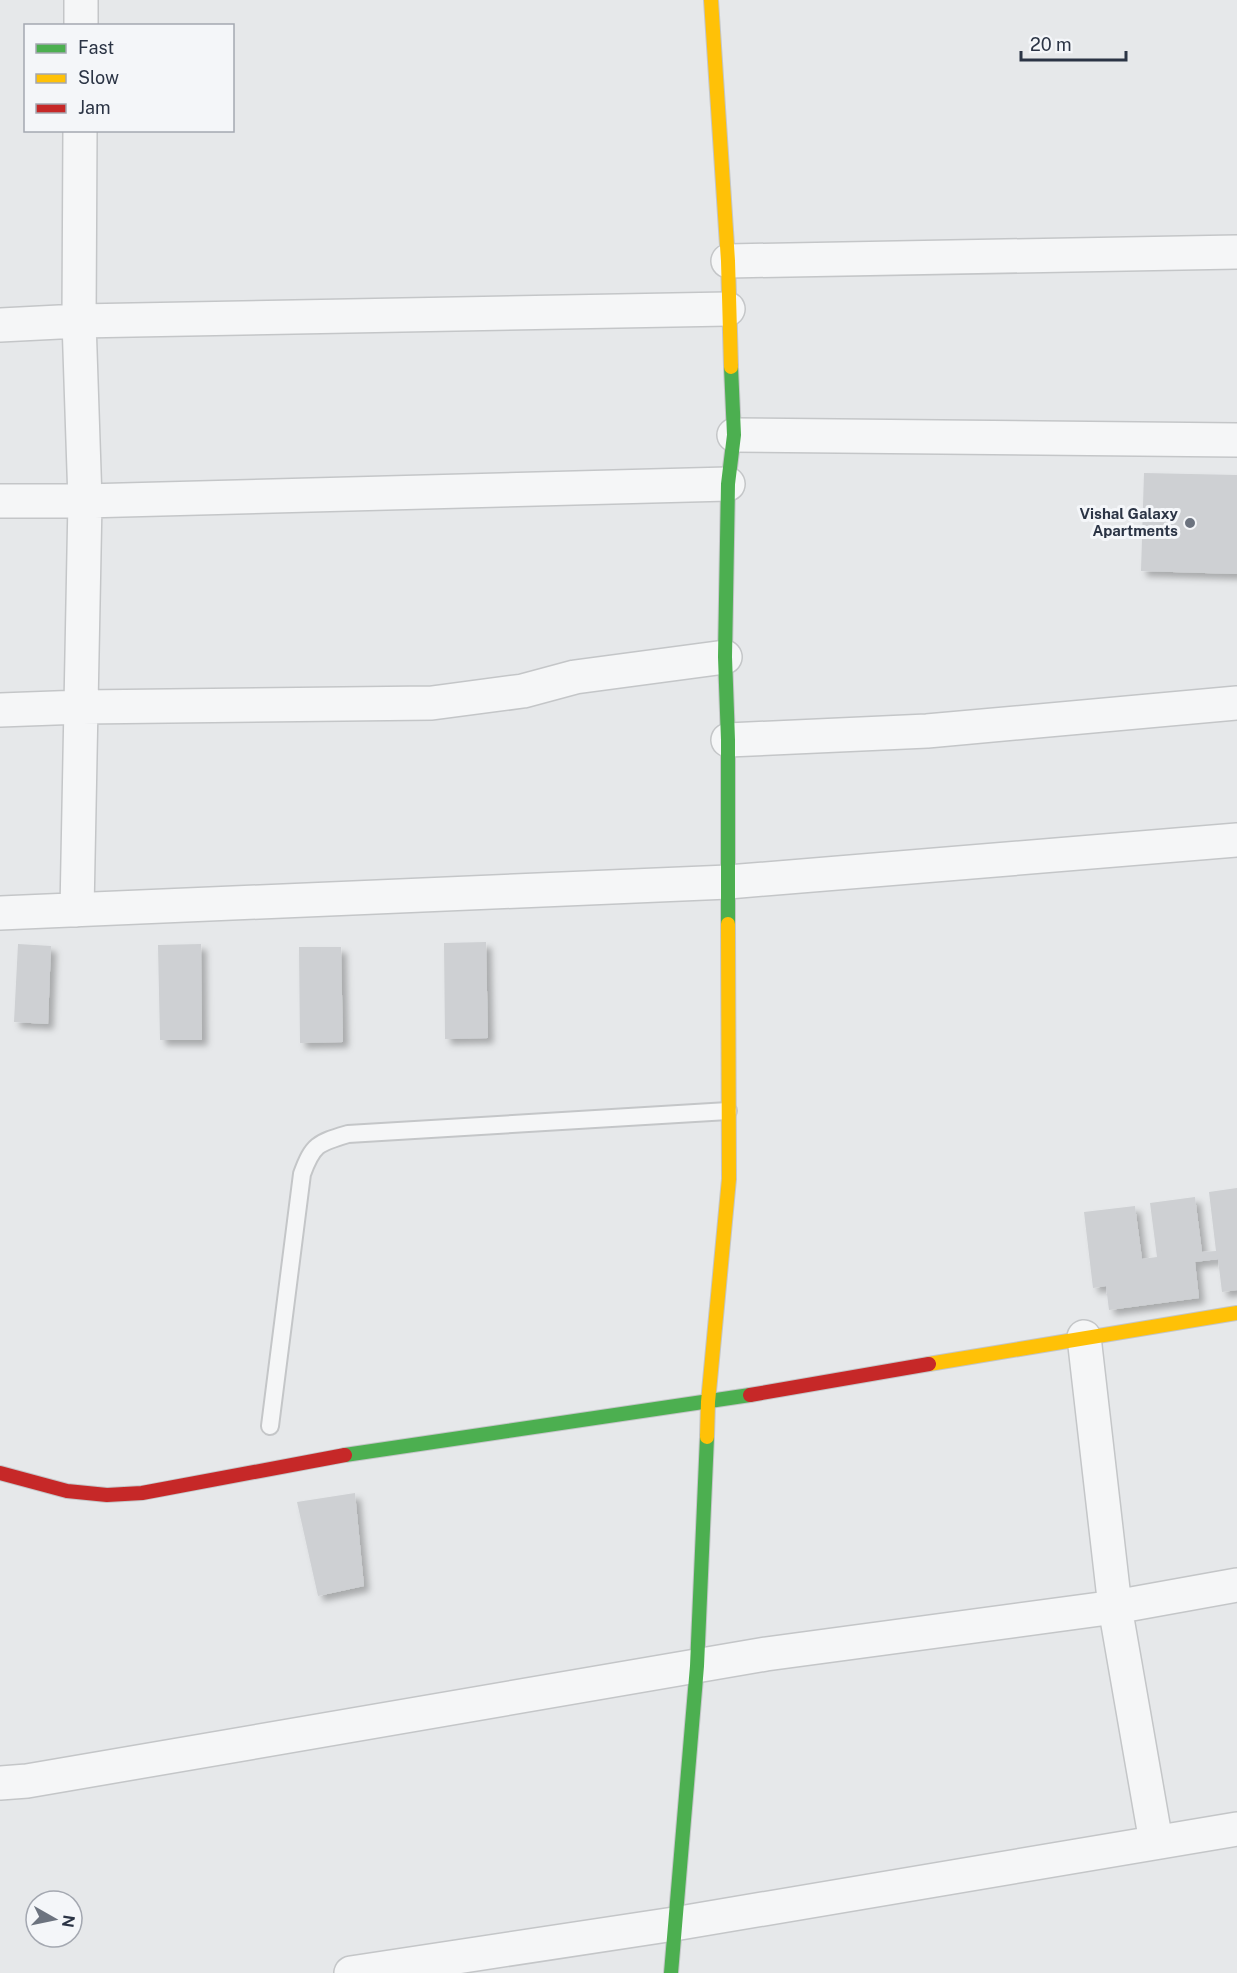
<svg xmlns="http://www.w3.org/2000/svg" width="1237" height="1973" font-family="'Public Sans',sans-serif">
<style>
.building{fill:#ced0d3;filter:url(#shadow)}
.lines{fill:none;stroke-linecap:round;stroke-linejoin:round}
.lane-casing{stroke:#c4c6c8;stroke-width:20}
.street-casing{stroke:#c4c6c8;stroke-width:36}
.fast-casing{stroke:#c4c6c8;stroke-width:16}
.slow-casing{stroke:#c4c6c8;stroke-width:16}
.jam-casing{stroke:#c4c6c8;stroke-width:16}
.lane{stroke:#f5f6f7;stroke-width:16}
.street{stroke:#f5f6f7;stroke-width:33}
.fast{stroke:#4caf50;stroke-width:14}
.slow{stroke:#ffc107;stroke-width:14}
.jam{stroke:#c62828;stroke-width:14}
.poi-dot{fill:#6c737f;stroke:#f4f6f9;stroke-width:2}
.labels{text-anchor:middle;stroke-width:6;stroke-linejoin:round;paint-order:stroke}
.poi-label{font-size:15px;font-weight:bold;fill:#2b3445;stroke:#f4f6f9;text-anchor:end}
</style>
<defs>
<filter id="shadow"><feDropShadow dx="5.5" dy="5.5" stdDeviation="3" flood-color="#0004"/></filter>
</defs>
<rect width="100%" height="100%" fill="#e6e8ea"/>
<path class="building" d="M1144 473 1237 475V574L1141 571Z
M486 942 488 1038 445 1039 444 943Z
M18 944 51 946 48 1024 14 1022Z
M201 944 202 1040H160L158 945Z
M299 947H341L343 1042 300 1043Z
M1237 1188V1290L1222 1292 1218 1259 1195 1262 1199 1298 1109 1310 1106 1286 1093 1288 1084 1212 1135 1206 1142 1259 1157 1257 1150 1203 1195 1197 1202 1252 1216 1251 1209 1192Z
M355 1493 364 1586 318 1596 297 1502Z"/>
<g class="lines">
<defs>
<path id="lane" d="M270 1426 302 1174C313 1144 318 1143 348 1134L728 1111"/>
<path id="street" d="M81 26V0
M728 261 1237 252
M0 325 79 321 728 309
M734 435 1237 440
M0 501H85L728 484
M0 710 82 707 432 703 523 691 575 677 725 657
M728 740 927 731 1237 703
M77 910 85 501 79 321 80 130
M0 913 728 882 1237 840
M1084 1337 1115 1607 1156 1842
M0 1783 27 1781 766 1654 1115 1607 1237 1585
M351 1973 674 1924 1237 1829"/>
<path id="fast" d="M728 924V740L725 657 728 484 734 435 731 367
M345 1455 750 1395
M671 1973 697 1666 707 1437"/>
<path id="slow" d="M711 0 728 261 731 367
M929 1364 1237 1313
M707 1437 708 1402 729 1179 728 924"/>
<path id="jam" d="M750 1395 929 1364
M0 1473 67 1491 107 1495 142 1493 345 1455"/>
</defs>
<use href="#lane" class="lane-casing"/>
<use href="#street" class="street-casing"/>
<use href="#fast" class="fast-casing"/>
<use href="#slow" class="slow-casing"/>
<use href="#jam" class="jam-casing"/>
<use href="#lane" class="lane"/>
<use href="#street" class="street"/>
<use href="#fast" class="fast"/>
<use href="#slow" class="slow"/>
<use href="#jam" class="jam"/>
</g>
<circle class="poi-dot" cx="1190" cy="523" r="6"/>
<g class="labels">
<g class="poi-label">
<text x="1178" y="519">Vishal Galaxy<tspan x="1178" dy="17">Apartments</tspan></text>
</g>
</g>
<rect x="24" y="24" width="210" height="108" fill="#f4f6f9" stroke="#a4a8b1" stroke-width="1.5"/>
<rect x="36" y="44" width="30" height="9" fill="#4caf50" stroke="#a4a8b1" stroke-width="1.5"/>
<text x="78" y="54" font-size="18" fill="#2b3445">Fast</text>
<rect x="36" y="74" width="30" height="9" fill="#ffc107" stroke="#a4a8b1" stroke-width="1.5"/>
<text x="78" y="84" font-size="18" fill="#2b3445">Slow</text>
<rect x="36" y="104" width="30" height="9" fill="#c62828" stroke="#a4a8b1" stroke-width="1.5"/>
<text x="78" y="114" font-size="18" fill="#2b3445">Jam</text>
<g transform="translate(54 1919) rotate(99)"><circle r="28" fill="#f4f6f9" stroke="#a4a8b1" stroke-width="1.5"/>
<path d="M0-4.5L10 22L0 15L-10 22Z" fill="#6c737f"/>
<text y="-9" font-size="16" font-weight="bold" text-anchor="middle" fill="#2b3445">N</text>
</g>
<path d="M1021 51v9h105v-9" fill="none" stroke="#2b3445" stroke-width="3"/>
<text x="1030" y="51" font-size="18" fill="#2b3445" stroke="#f4f6f9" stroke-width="4.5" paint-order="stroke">20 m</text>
</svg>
